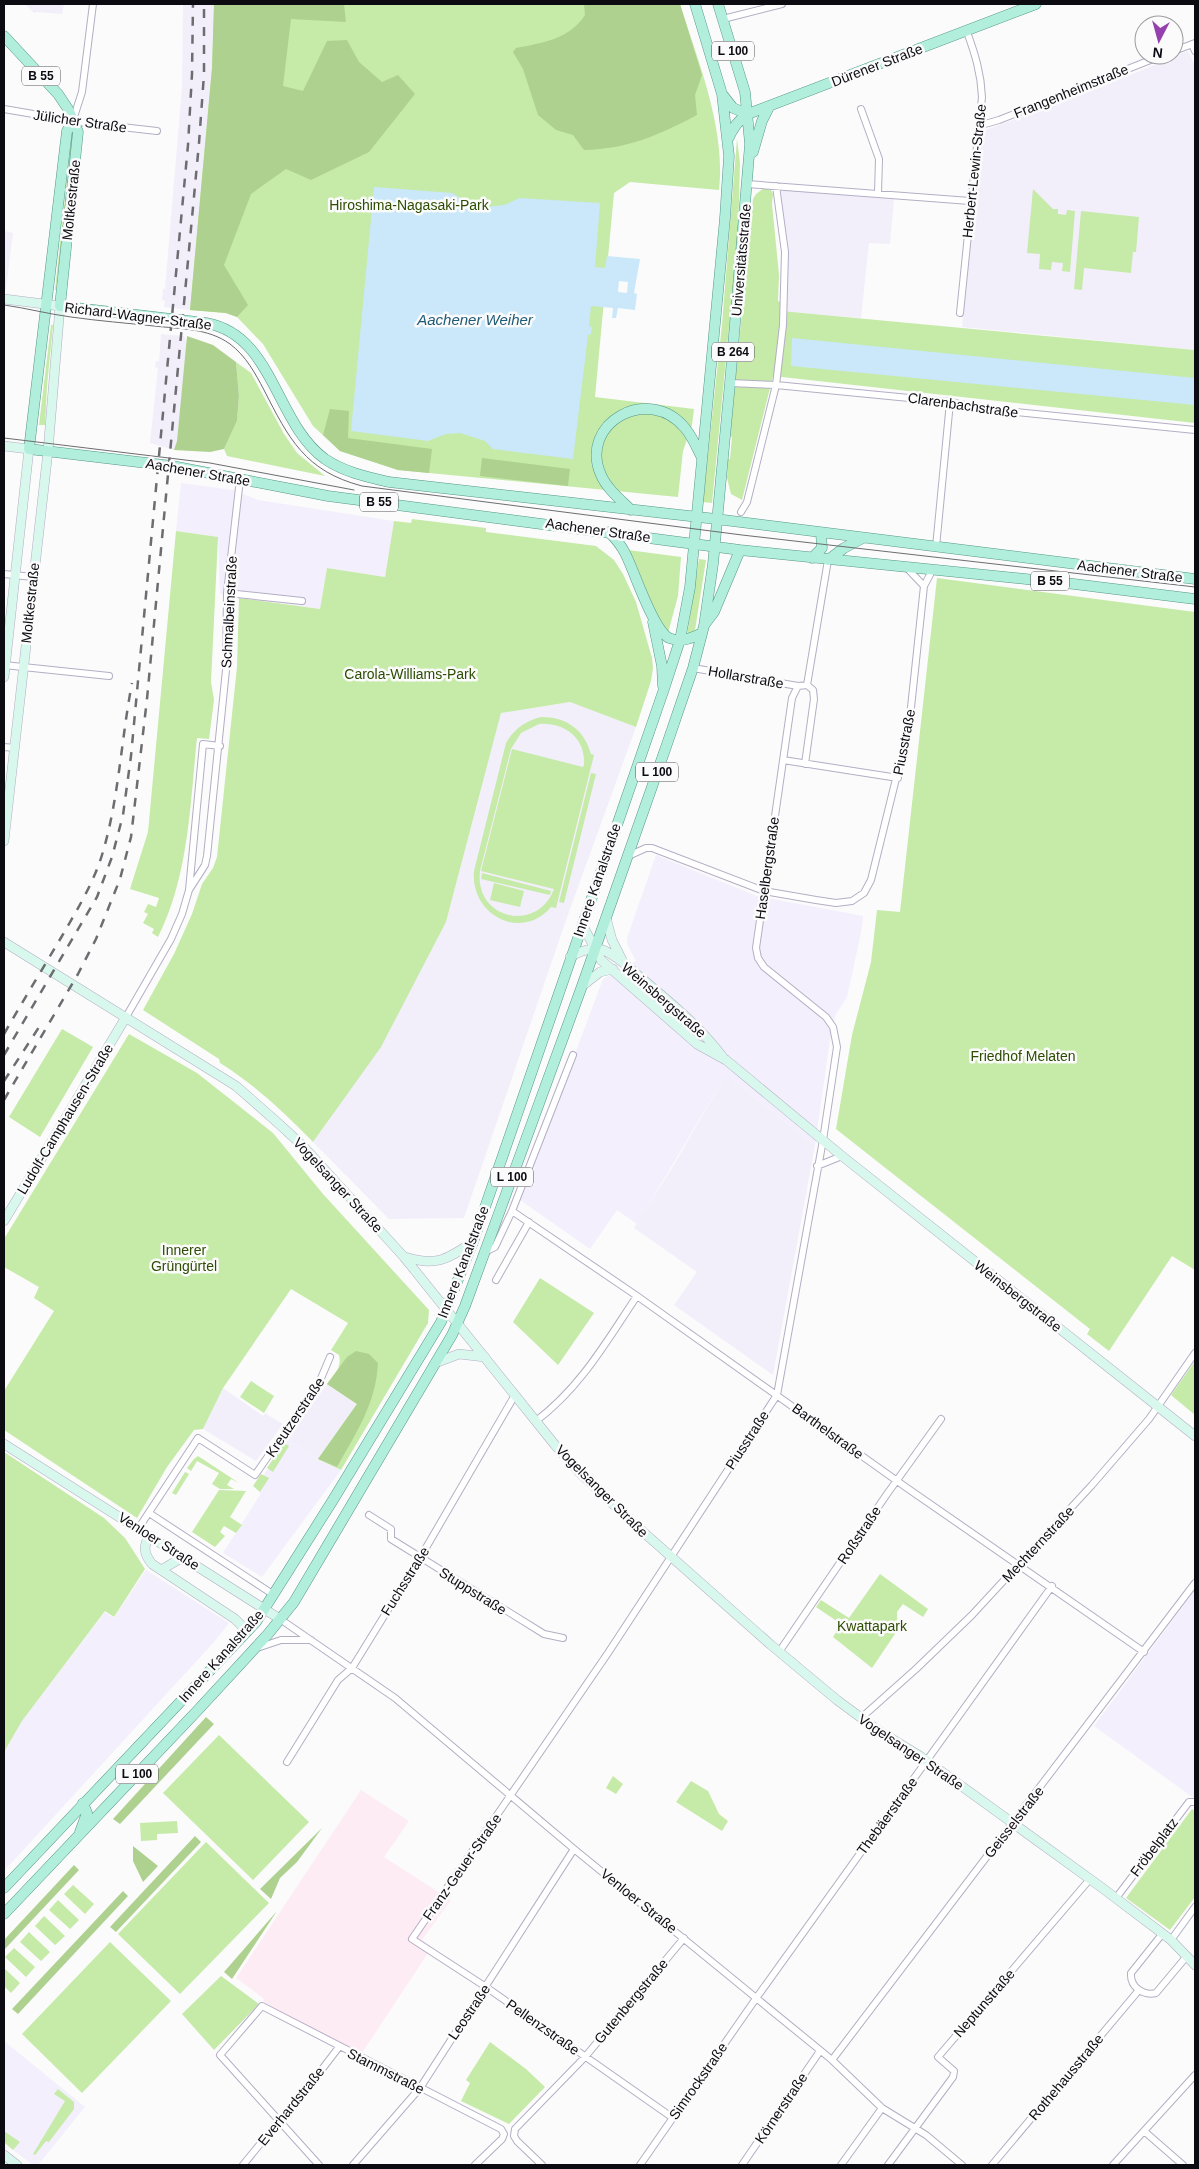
<svg xmlns="http://www.w3.org/2000/svg" width="1199" height="2169" font-family="Arial,sans-serif">
<style>
.commercial{fill:#f3effc}
.industrial{fill:#feecf5}
.built{fill:#f2effb}
.green{fill:#c6eaa8;fill-rule:evenodd}
.forest{fill:#aed18f}
.water{fill:#cae8f9;fill-rule:evenodd}
.lines{fill:none;stroke-linecap:round;stroke-linejoin:round}
.street-casing{stroke:#b4aec4;stroke-width:8}
.secondary-casing{stroke:#b4aec4;stroke-width:10}
.primary-casing{stroke:#569786;stroke-width:11}
.street{stroke:#fff;stroke-width:6}
.secondary{stroke:#d8f7ed;stroke-width:9}
.primary{stroke:#b1eedc;stroke-width:10}
.tram{stroke:#6d6c70;stroke-width:1}
.rail{stroke:#6d6c70;stroke-width:2.5;stroke-dasharray:9 9;stroke-linecap:butt}
.labels{text-anchor:middle;stroke-width:5;stroke-linejoin:round;paint-order:stroke}
.shield{fill:#fbfbfb;stroke:#545358;stroke-width:1}
.shield-label{font-size:12px;font-weight:bold;fill:#0d0b12}
.street-label{font-size:14px;fill:#0d0b12;stroke:#fbfbfb}
.park-label{font-size:14px;fill:#2d4c02;stroke:#fbfbfb}
.water-label{font-size:15px;font-style:italic;fill:#1f5a77;stroke:#fbfbfb}
</style>
<rect width="100%" height="100%" fill="#fbfbfb"/>
<path class="commercial" d="M181 483 233 490 258 500 394 521 385 577 327 568 320 609 220 594 218 537 176 531Z
M656 855 757 896 863 916 861 933 847 997 836 1014 831 1033 815 1145 726 1075 637 1224 617 1210 590 1249 520 1200 603 979 636 961 628 946 627 938Z
M287 1439 318 1459 341 1470 262 1577 223 1553 260 1495V1492L255 1488Z
M146 1570 229 1623 214 1642 4 1871V1752L22 1721 105 1612 114 1618Z
M1195 1590V1799L1094 1726Z
M4 2041 85 2107 38 2165H33L4 2143Z"/>
<path class="industrial" d="M361 1790 409 1821 384 1857 451 1900 422 1940 432 1947 362 2053 278 2011 264 2002 263 1998 236 1978Z"/>
<path class="built" d="M25 4H64L62 14 37 12 34 13Z
M183 4H214L212 68 190 310 164 307 165 301 162 300 163 289H165L182 87Z
M1188 51 1195 66V350L962 327 980 144 983 131 1096 89Z
M778 189 894 199 890 244 869 243 861 318 785 312 787 252Z
M4 231 13 233 6 289H4Z
M161 334 184 336 187 345 177 441 174 450 150 443 158 368 155 367 156 361H159Z
M570 702 636 727 565 923 464 1218 389 1219 313 1142 327 1123 446 922 501 713Z
M726 1075 815 1145 773 1375 674 1305 697 1272 634 1228 672 1168Z
M327 1384 357 1404 318 1459 287 1439Z
M223 1388 263 1416 265 1413 283 1424 256 1461 203 1429Z"/>
<path class="green" d="M214 4H680C698 62 726 128 719 190L630 182 614 193 595 397 694 409 692 425 683 451 678 497 398 470 340 451 313 426 263 344 237 317 226 313 190 310 212 68Z
M72 133 74 134 56 290H55Z
M737 139 740 163 738 235 712 503 703 502 722 324Z
M764 188 771 190 773 194 772 204 779 275 778 301 781 302V311L1195 350V423L773 376 742 500 731 494 727 478 728 459H730L732 437 730 436 753 199 756 194Z
M1033 189 1053 209H1058V214L1066 215 1067 210 1075 211 1070 272 1062 271 1063 263 1052 262 1051 270 1039 269 1040 254 1027 253Z
M1081 211 1139 217 1136 252H1133L1131 273 1084 268 1082 290 1074 289Z
M51 325H53L47 386 45 425H39Z
M236 362 251 373 284 434 297 453 325 476 227 456 224 449 237 421 239 396Z
M412 519 486 528V532L596 546 614 560 623 574 636 602 652 658 653 668 651 681 636 727 570 702 501 713 446 922 381 1047 313 1142C284 1112 255 1085 220 1063L219 1059 143 1010 174 954 192 914 202 884 213 868 217 857 237 667 239 598 320 609 327 568 385 577 394 521 411 523Z
M176 531 218 537 211 682 214 700 209 739 197 738C190 804 189 875 158 937L152 933 154 929 143 923 148 914 144 912 148 904 156 907 159 898 130 889 148 832Z
M628 550 681 557 678 596 668 633C650 608 644 577 628 550Z
M699 559 706 560 695 630 687 635Z
M937 578 1195 612V1270L1172 1256 1109 1351 1087 1334 1090 1329 836 1129 852 1035 871 962 877 910 900 912Z
M541 717C566 717 584 729 591 754L594 755 556 908 551 907C521 942 470 915 474 871L506 743C514 729 525 721 541 717ZM539 724C564 722 586 738 584 765L583 767 512 749 481 871 554 889C537 934 474 919 480 871L511 749 521 733Z
M591 773 596 774 564 903 559 902Z
M482 873 551 891 550 895 481 879Z
M494 883 524 891 520 907 490 900Z
M62 1029 93 1047 40 1137 9 1117Z
M129 1034 197 1073 273 1133 323 1194 429 1310 428 1323 341 1470 318 1459 357 1404 327 1384C335 1375 342 1367 339 1355L331 1350 348 1323 291 1289 223 1388 203 1429 194 1430 167 1467 137 1518 4 1430V1391L54 1311 34 1298 39 1287 4 1267V1239Z
M540 1278 594 1313 558 1365 513 1322Z
M1195 1361V1415L1171 1395Z
M251 1381 274 1396 264 1413 240 1397Z
M284 1443 289 1446 273 1472 267 1468Z
M4 1452 104 1518 125 1538 145 1569 114 1617 105 1611 22 1721 4 1752Z
M198 1456 239 1483 231 1479 227 1485 234 1489H220L212 1484 219 1473 197 1461 191 1471 187 1468 194 1459Z
M185 1472 189 1474 176 1495 172 1493Z
M261 1474 269 1478 260 1492 253 1486Z
M219 1490 246 1491 230 1517 242 1525 236 1533 224 1526 220 1532 225 1536 215 1547 192 1532Z
M880 1574 928 1609 923 1617 903 1604 897 1612V1631L872 1668 833 1637 841 1624 816 1607 821 1600 849 1618Z
M219 1735 309 1822 253 1880 163 1793Z
M613 1776 623 1784 616 1794 606 1788Z
M691 1781 708 1791 719 1814 728 1821 722 1831 676 1802Z
M1192 1809 1195 1811V1897L1170 1930 1126 1898Z
M177 1821 178 1833 157 1834V1840L141 1841 140 1823Z
M206 1842 269 1903 180 1994 118 1934Z
M73 1885 94 1904 85 1914 64 1894Z
M58 1900 79 1920 70 1929 49 1910Z
M44 1916 65 1936 55 1945 35 1926Z
M29 1932 50 1952 41 1961 20 1942Z
M110 1942 171 2001 82 2093 22 2034Z
M14 1948 35 1967 26 1977 5 1957Z
M4 1968 20 1983 11 1993 4 1986Z
M221 1976 259 2004 214 2050 182 2014Z
M490 2042 526 2069 545 2087 509 2124 461 2101 470 2083 466 2080Z
M58 2089 74 2102V2109L49 2142 46 2141 35 2155 33 2154 65 2101 54 2094Z
M4 2131 20 2142 13 2150 4 2142Z"/>
<path class="forest" d="M214 4H344L346 22 291 19 283 86 303 91 327 41 347 40 359 62 382 82 398 75 415 94 369 152 311 180 286 169 251 194 224 265 248 305 237 317 226 313 190 310 212 68Z
M584 4H680L702 75 695 95 697 115C659 135 628 149 584 150L573 135 556 130 538 115 523 69 513 52 516 48C542 43 570 39 585 15Z
M187 336 213 345 236 362 239 396 237 421 224 449 210 452 174 450 177 441Z
M330 409 349 411 348 438 432 449 429 473 398 470 340 451 323 435Z
M482 458 570 469 568 486 480 476Z
M356 1351 369 1354 378 1363C376 1404 356 1433 337 1467L318 1459 357 1404 327 1384 347 1357Z
M206 1717 214 1724 120 1824 113 1819Z
M322 1828 297 1862 280 1878 271 1899 260 1889Z
M195 1836 201 1842 116 1932 110 1927Z
M133 1846 158 1866 143 1882 133 1861Z
M74 1865 79 1870 4 1950V1940Z
M123 1891 128 1896 18 2014 12 2009Z
M277 1911 232 1979 224 1972Z"/>
<path class="water" d="M374 187 452 193 469 203 486 207 504 205 520 198 600 203 595 267 605 268 607 256 640 259 634 293 637 294 635 310 618 308 616 318H612L613 308 591 306 589 326 592 327 591 334 588 335 573 459 493 449 485 441 460 433 446 434 428 441 351 431ZM619 281 628 282 627 293 618 292Z
M792 338 1195 378V405L791 366Z"/>
<g class="lines">
<defs>
<path id="street" d="M723 19 782 4
M1192 44 1195 51
M1174 51 1195 43
M4 109 86 123 157 131
M861 109 879 159 878 193
M73 120 82 92 93 4
M978 126 999 120 1163 55
M747 184 970 201
M960 313 982 97C981 73 975 54 967 32
M730 383 776 385 950 402 985 409 1195 430
M741 512 747 502 776 385 783 325 785 252 776 186
M936 547 950 402
M906 567 924 586
M4 574 33 577
M227 593 302 601
M4 665 109 676
M693 668 798 686
M807 685 828 560
M4 747 15 748
M783 760 898 778
M628 856 646 848H652L764 891 816 900 836 903 852 901 864 893 871 880 909 726 924 586 933 569
M189 890 205 865 207 856 226 670 227 593 240 479
M126 1017 171 939 182 914 189 890 203 744 220 746
M817 1166 842 1156
M512 1211 637 1296 907 1488 1144 1652
M485 1252 495 1247 512 1211 573 1055
M496 1280 529 1222
M536 1421C581 1387 606 1342 637 1296
M149 1513 274 1595
M369 1515 391 1529V1539L544 1634 563 1638
M138 1529 198 1438 255 1475 319 1383 330 1357
M280 1619 395 1698 574 1849 832 2060 882 2108 926 2135 962 2165
M257 1648 281 1640H311
M779 1652 887 1494 941 1419
M861 1718 916 1669 972 1615 1092 1485 1149 1419 1195 1353
M287 1762 338 1680 352 1668 420 1558 515 1395
M1116 1898 1189 1802H1195
M1163 1933 1131 1973C1130 1987 1143 1996 1156 1993L1187 1956
M1171 1940 1195 1907
M832 2060 1195 1583
M673 2118 486 1987 412 1939 608 1653 777 1395 823 1140 837 1047 833 1027 826 1017 764 967 758 958 756 948 792 698 798 686 807 685 813 690 814 699 805 764
M1144 2131 1183 2165
M243 2165 274 2127 281 2123 339 2047
M319 2165 220 2055 262 2006 501 2129 504 2134 502 2139 475 2165
M353 2165 420 2088 574 1849
M542 2165 517 2141 514 2136 515 2129 585 2057 684 1938
M640 2165 757 1997 1052 1586
M742 2165 820 2051
M841 2165 882 2108
M888 2165 953 2077 954 2071 938 2057 1090 1879
M992 2165 1139 1990
M1113 2165 1195 2075"/>
<path id="secondary" d="M4 299 60 306 48 451 4 841
M4 446 29 449 4 677
M606 918 612 940 623 962
M582 924 601 960 697 1044 726 1060 842 1156 1195 1436
M4 942 236 1086 278 1123 303 1146 404 1257 555 1445 580 1473 624 1515 771 1645 837 1700 879 1731 920 1756 1101 1887 1171 1940 1195 1965
M570 957C580 951 591 947 603 950 614 954 631 969 640 977 670 1002 699 1026 722 1056
M582 986 600 972 613 969
M4 1221 126 1017
M405 1257C437 1267 447 1259 473 1242
M435 1363 459 1354 485 1357
M4 1444 280 1619
M149 1536C143 1547 144 1554 152 1564L235 1619 247 1631
M161 1570 183 1557
M4 2155 17 2165"/>
<path id="primary" d="M4 36 58 94 68 109 78 132 60 306 206 323C274 335 275 423 325 459 344 472 367 477 389 482L716 519 1195 579
M722 94 733 108 748 114
M73 120 67 131 29 449 172 466 328 496 740 550 1074 584 1195 599
M728 139C733 128 738 120 748 114L1036 4
M753 152 762 121 769 107
M631 510C621 500 607 489 601 475 578 423 649 384 685 428 692 436 697 448 702 458
M609 532C615 538 621 545 625 553 634 570 653 630 669 638 681 643 692 638 702 633
M812 558 822 548 821 533
M828 560 844 548 863 538
M653 622 662 666 663 686
M705 624 714 612 740 550
M80 1832 87 1813 83 1803
M4 1888 256 1622 333 1500 441 1322 473 1242 663 692 680 640 690 587 725 218 729 156 722 94 695 4
M4 1914 197 1711 268 1634 294 1602 452 1335 465 1306 582 986 666 747 693 668 704 626 713 564 730 383 750 144 745 92 718 4"/>
</defs>
<use href="#street" class="street-casing"/>
<use href="#secondary" class="secondary-casing"/>
<use href="#primary" class="primary-casing"/>
<use href="#street" class="street"/>
<use href="#secondary" class="secondary"/>
<use href="#primary" class="primary"/>
<path class="tram" d="M4 305C26 308 48 314 71 317 99 321 126 323 154 326 180 329 208 328 230 344 246 356 255 373 264 390 289 439 305 471 362 486L742 535 1195 587
M4 438 210 463 354 490"/>
<path class="rail" d="M4 1034C23 1001 43 968 62 936 77 910 93 884 102 855 119 799 121 740 132 683
M4 1055 97 897 112 857 123 815 131 756 188 145 192 74 193 4
M4 1081 43 1021
M4 1100 78 974 96 939 120 879 131 837 147 699 199 143 204 74V4"/>
</g>
<g class="labels">
<g class="shield">
<rect x="712" y="41.5" width="42" height="19" rx="4"/>
<rect x="22" y="66.5" width="38" height="19" rx="4"/>
<rect x="712" y="342.5" width="42" height="19" rx="4"/>
<rect x="360" y="492.5" width="38" height="19" rx="4"/>
<rect x="1031" y="571.5" width="38" height="19" rx="4"/>
<rect x="636" y="762.5" width="42" height="19" rx="4"/>
<rect x="491" y="1167.5" width="42" height="19" rx="4"/>
<rect x="116" y="1764.5" width="42" height="19" rx="4"/>
</g>
<g class="shield-label">
<text x="733" y="55">L 100</text>
<text x="41" y="80">B 55</text>
<text x="733" y="356">B 264</text>
<text x="379" y="506">B 55</text>
<text x="1050" y="585">B 55</text>
<text x="657" y="776">L 100</text>
<text x="512" y="1181">L 100</text>
<text x="137" y="1778">L 100</text>
</g>
<g class="street-label">
<text transform="translate(877 65) rotate(-21)" y="5">Dürener Straße</text>
<text transform="translate(1071 91) rotate(-22)" y="5">Frangenheimstraße</text>
<text transform="translate(80 121) rotate(8)" y="5">Jülicher Straße</text>
<text transform="translate(974 171) rotate(-84)" y="5">Herbert-Lewin-Straße</text>
<text transform="translate(71 200) rotate(-84)" y="5">Moltkestraße</text>
<text transform="translate(741 260) rotate(-85)" y="5">Universitätsstraße</text>
<text transform="translate(138 316) rotate(7)" y="5">Richard-Wagner-Straße</text>
<text transform="translate(963 405) rotate(8)" y="5">Clarenbachstraße</text>
<text transform="translate(198 472) rotate(10)" y="5">Aachener Straße</text>
<text transform="translate(598 530) rotate(8)" y="5">Aachener Straße</text>
<text transform="translate(1130 571) rotate(7)" y="5">Aachener Straße</text>
<text transform="translate(30 603) rotate(-84)" y="5">Moltkestraße</text>
<text transform="translate(229 612) rotate(-87)" y="5">Schmalbeinstraße</text>
<text transform="translate(746 677) rotate(10)" y="5">Hollarstraße</text>
<text transform="translate(904 742) rotate(-79)" y="5">Piusstraße</text>
<text transform="translate(767 868) rotate(-82)" y="5">Haselbergstraße</text>
<text transform="translate(597 880) rotate(-71)" y="5">Innere Kanalstraße</text>
<text transform="translate(664 1000) rotate(41)" y="5">Weinsbergstraße</text>
<text transform="translate(65 1119) rotate(-59)" y="5">Ludolf-Camphausen-Straße</text>
<text transform="translate(338 1185) rotate(47)" y="5">Vogelsanger Straße</text>
<text transform="translate(463 1262) rotate(-69)" y="5">Innere Kanalstraße</text>
<text transform="translate(1018 1296) rotate(38)" y="5">Weinsbergstraße</text>
<text transform="translate(295 1417) rotate(-56)" y="5">Kreutzerstraße</text>
<text transform="translate(828 1431) rotate(36)" y="5">Barthelstraße</text>
<text transform="translate(747 1440) rotate(-57)" y="5">Piusstraße</text>
<text transform="translate(602 1491) rotate(45)" y="5">Vogelsanger Straße</text>
<text transform="translate(859 1535) rotate(-56)" y="5">Roßstraße</text>
<text transform="translate(159 1541) rotate(33)" y="5">Venloer Straße</text>
<text transform="translate(1038 1544) rotate(-47)" y="5">Mechternstraße</text>
<text transform="translate(405 1581) rotate(-58)" y="5">Fuchsstraße</text>
<text transform="translate(473 1591) rotate(32)" y="5">Stuppstraße</text>
<text transform="translate(221 1656) rotate(-48)" y="5">Innere Kanalstraße</text>
<text transform="translate(911 1752) rotate(34)" y="5">Vogelsanger Straße</text>
<text transform="translate(887 1816) rotate(-54)" y="5">Thebäerstraße</text>
<text transform="translate(1014 1822) rotate(-52)" y="5">Geisselstraße</text>
<text transform="translate(1154 1847) rotate(-53)" y="5">Fröbelplatz</text>
<text transform="translate(462 1867) rotate(-55)" y="5">Franz-Geuer-Straße</text>
<text transform="translate(639 1901) rotate(39)" y="5">Venloer Straße</text>
<text transform="translate(631 2001) rotate(-50)" y="5">Gutenbergstraße</text>
<text transform="translate(984 2003) rotate(-49)" y="5">Neptunstraße</text>
<text transform="translate(469 2012) rotate(-56)" y="5">Leostraße</text>
<text transform="translate(543 2027) rotate(35)" y="5">Pellenzstraße</text>
<text transform="translate(386 2071) rotate(27)" y="5">Stammstraße</text>
<text transform="translate(1066 2077) rotate(-50)" y="5">Rothehausstraße</text>
<text transform="translate(698 2081) rotate(-55)" y="5">Simrockstraße</text>
<text transform="translate(291 2106) rotate(-51)" y="5">Everhardstraße</text>
<text transform="translate(781 2108) rotate(-56)" y="5">Körnerstraße</text>
</g>
<g class="park-label">
<text x="409" y="210">Hiroshima-Nagasaki-Park</text>
<text x="410" y="679">Carola-Williams-Park</text>
<text x="1023" y="1061">Friedhof Melaten</text>
<text x="184" y="1255">Innerer<tspan x="184" dy="16">Grüngürtel</tspan></text>
<text x="872" y="1631">Kwattapark</text>
</g>
<g class="water-label">
<text x="475" y="325">Aachener Weiher</text>
</g>
</g>
<rect width="1199" height="2169" fill="none" stroke="#0d0b12" stroke-width="10"/>
<g transform="translate(1159 40) rotate(186)"><circle r="24" fill="#fbfbfb" stroke="#9c9b9e"/>
<path d="M0-4L9 19L0 12L-9 19Z" fill="#9540ae"/>
<text y="-8" font-size="14" font-weight="bold" text-anchor="middle" fill="#0d0b12">N</text>
</g>
</svg>
